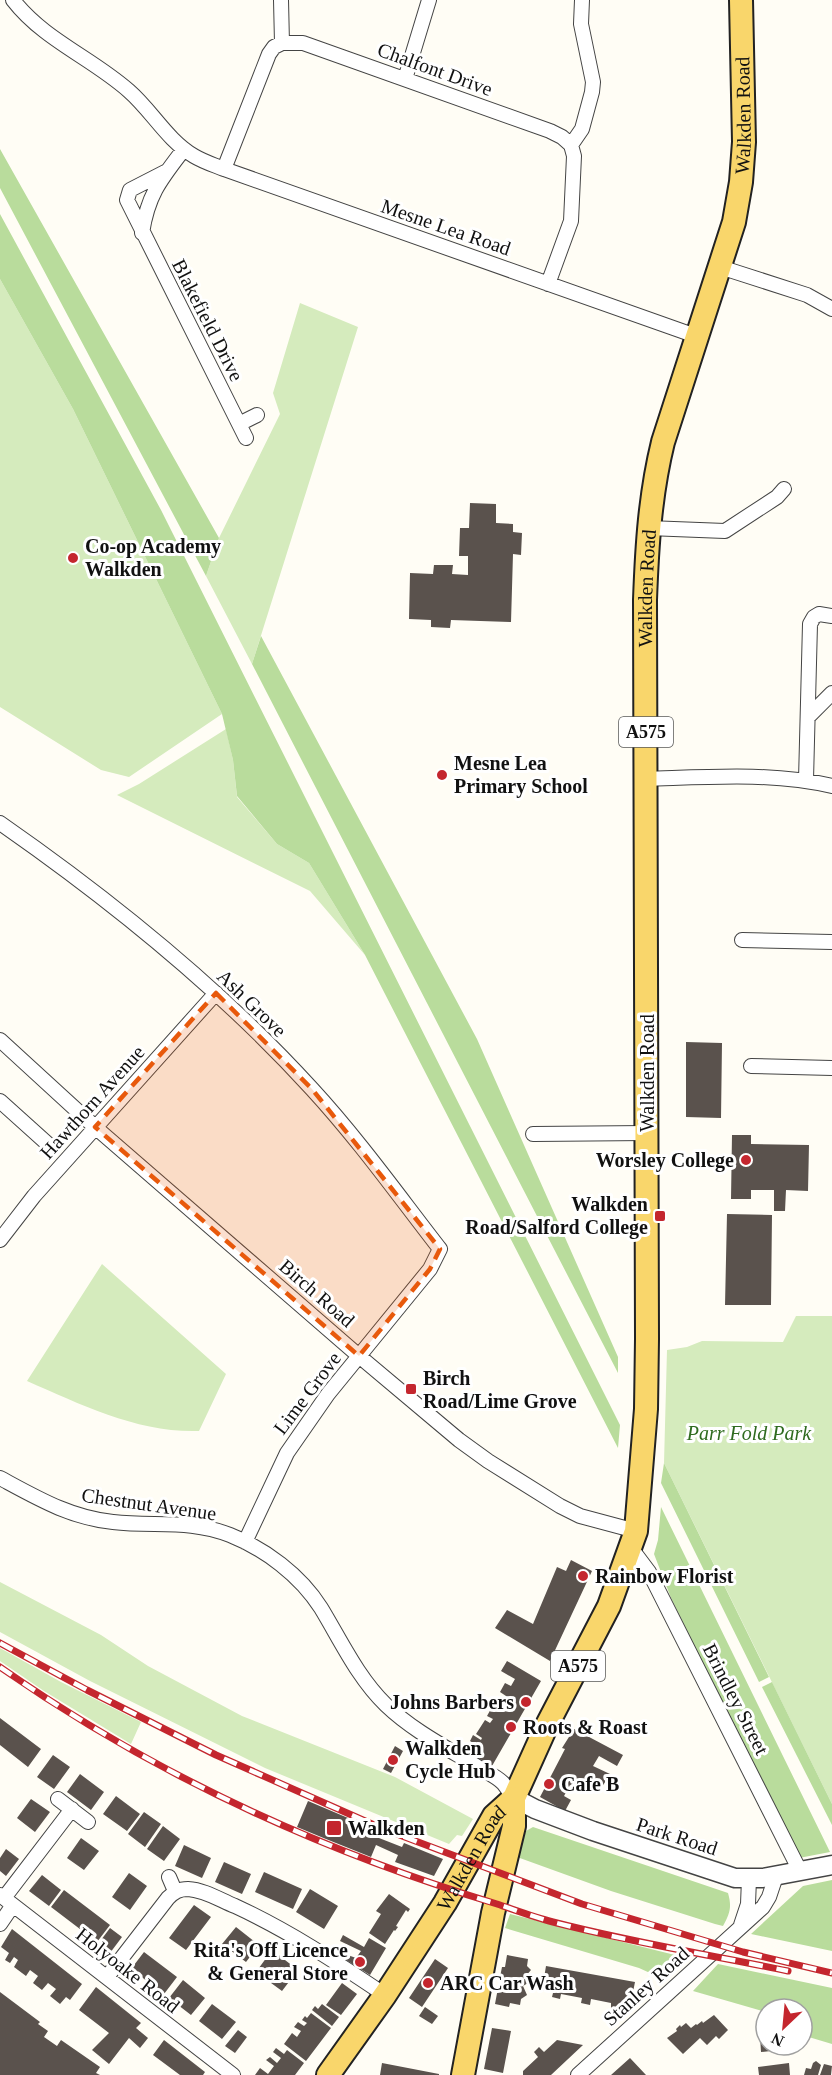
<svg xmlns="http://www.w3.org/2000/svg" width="832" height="2075" font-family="'Times New Roman',serif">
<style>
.green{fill:#d5ebbd}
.forest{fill:#b9dc9c}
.building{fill:#5a524d}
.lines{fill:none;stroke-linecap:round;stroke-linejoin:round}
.minor-casing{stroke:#444;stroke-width:16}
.tertiary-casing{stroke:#444;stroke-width:21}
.primary-casing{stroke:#222;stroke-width:26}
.minor{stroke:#fff;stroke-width:14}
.tertiary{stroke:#fff;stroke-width:18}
.primary{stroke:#f9d66b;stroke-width:22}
.rail-casing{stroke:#c4262e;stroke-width:7}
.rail{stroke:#fff;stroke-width:4.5;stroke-dasharray:14;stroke-linecap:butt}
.marked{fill:#e8590c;fill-opacity:0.2;stroke:#e8590c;stroke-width:4.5;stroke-dasharray:12 8;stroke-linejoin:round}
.poi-dot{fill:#c4262e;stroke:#fff;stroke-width:2}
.labels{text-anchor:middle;stroke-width:6;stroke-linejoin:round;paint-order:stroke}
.shield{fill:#fff;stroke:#585858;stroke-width:1.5}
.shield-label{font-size:18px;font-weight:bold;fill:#111}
.street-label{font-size:20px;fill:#111;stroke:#fff}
.poi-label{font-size:20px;font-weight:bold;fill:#111;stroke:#fff;text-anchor:start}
.park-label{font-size:20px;font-style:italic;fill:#2f6b1f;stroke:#fff}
</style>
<rect width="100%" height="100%" fill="#fffdf5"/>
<path class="green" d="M0 279 73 409 222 714 129 777 101 770 0 707Z
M300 303 358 327 252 664 206 576 219 538 280 414 273 393Z
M226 729 233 760 237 797 277 844 309 863 365 955 310 891 117 795 139 784Z
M102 1264 226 1374 199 1431C138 1433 82 1405 27 1381Z
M796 1316H832V1804L664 1463 667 1350 687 1347 702 1341 783 1342Z
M0 1582 101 1635 148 1666 242 1716 395 1777 473 1819 462 1836 457 1835 449 1844 265 1768 90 1681 0 1632Z
M0 1648 61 1682 141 1722 131 1744 44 1691 0 1661Z"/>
<path class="forest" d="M0 149 219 538 206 576 0 188Z
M0 214 161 510 620 1425 618 1448 365 955 309 863 277 844 237 796 233 760 222 714 73 409 0 279Z
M261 636 477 1039 618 1357V1373L252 664Z
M664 1463 769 1677 759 1682 661 1483Z
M661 1507 830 1852 799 1858 671 1598 654 1554 658 1540Z
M772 1682 832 1804V1825L762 1687Z
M533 1827 728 1893C732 1907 730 1913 723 1926L715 1924 611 1891 517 1857 526 1831Z
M832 1880V1951L751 1934 803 1886Z
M510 1914 679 1956 687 1958 661 1978 639 1968 505 1928Z
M718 1964 832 1988V2044L802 2035V2009H766V2012L693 1991Z"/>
<path class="building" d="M470 503 496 504V523L513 524V532L522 533 521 555 513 554 511 622 451 620 450 628 431 627V620L409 619 410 573 433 574 434 565H453L452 574 468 575V556H459L460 528H469Z
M686 1042 722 1043 721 1118 686 1117Z
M732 1135H751V1144L809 1145 808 1191 786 1190 785 1211H774V1190H751V1199H731Z
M727 1214 772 1215 771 1305H725Z
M571 1560 592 1571 550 1661 495 1628 507 1610 533 1624 557 1567 566 1571Z
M507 1661 541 1681 492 1766 468 1752 473 1743 470 1741 473 1735 481 1740 482 1738 476 1734 485 1720 490 1723 493 1719 487 1716 492 1707 487 1704 490 1699 501 1705 506 1696 500 1692 505 1683 511 1686 515 1679 501 1671Z
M0 1718 41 1749 28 1767 0 1745Z
M574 1729 623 1755 617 1766 599 1756 593 1766 610 1774 602 1787 588 1780 582 1791 570 1785 564 1796 571 1800 565 1811 540 1797 565 1749 562 1748Z
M395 1746 403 1751 391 1773 383 1769Z
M53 1755 70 1767 54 1789 37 1777Z
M80 1774 104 1792 91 1810 67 1792Z
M116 1796 140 1814 127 1831 103 1814Z
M31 1799 50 1812 35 1832 17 1818Z
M308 1801 381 1832 379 1838 402 1847 404 1843 443 1859 434 1876 395 1862 398 1855 376 1845 371 1857 326 1839 297 1827Z
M144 1812 161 1824 145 1847 128 1834Z
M163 1826 180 1839 164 1861 147 1849Z
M81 1838 99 1851 84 1870 67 1858Z
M184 1845 211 1858 202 1878 175 1866Z
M6 1849 19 1859 6 1876 0 1871V1858Z
M224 1862 251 1874 242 1894 215 1882Z
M264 1872 302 1889 293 1909 255 1892Z
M129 1873 147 1886 130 1910 112 1897Z
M42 1875 61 1890 49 1906 29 1891Z
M310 1889 338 1906 324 1929 296 1912Z
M64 1890 110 1925 97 1942 51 1907Z
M389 1894 410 1909 408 1912 406 1910 396 1926 398 1927 395 1931 394 1930 385 1944 369 1933 381 1914 376 1911Z
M194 1905 211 1917 186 1950 169 1938Z
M236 1927 259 1945 246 1962 222 1944Z
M110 1928 122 1937 110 1953 98 1944Z
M12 1929 82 1984 70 2000 66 1997 60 2004 50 1996 56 1989 48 1983 42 1990 33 1983 38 1976 30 1970 26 1976 14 1967 18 1960 14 1957 10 1963 5 1960 9 1953 1 1947Z
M343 1935 364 1947 369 1938 386 1948 370 1975 343 1958 345 1954 356 1958 361 1951 340 1941Z
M272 1950 298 1970 282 1991 256 1972Z
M144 1952 177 1977 164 1994 131 1969Z
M507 1955 528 1959 527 1966 531 1970 525 1977 528 1983 523 1986 527 1995 521 1999 520 2005 510 2003 509 2007 495 2004 498 1988H501L502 1982H499L502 1967H505Z
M435 1959 448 1968 422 2007 409 1998Z
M546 1966 635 1982 630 2007 619 2005 618 2009 611 2008V2003L591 1999 590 2005 581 2003 582 1998 561 1994 560 1999 552 1997 553 1993 542 1990Z
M183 1980 205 1998 191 2015 169 1998Z
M342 1983 357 1994 341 2015 326 2005Z
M96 1987 141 2023 136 2028 148 2038 140 2048 129 2038 109 2064 92 2050 109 2033 79 2010Z
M0 1992 40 2022 38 2024 48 2031 44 2037 57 2046 61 2040 100 2067 96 2073 100 2075H0Z
M212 2004 236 2022 222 2039 199 2021Z
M322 2004 339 2017 332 2026 312 2010 315 2006 318 2009Z
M425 2007 438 2016 432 2024 419 2016Z
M311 2013 331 2028 306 2061 284 2044 292 2033 297 2037 301 2031 294 2027 298 2022 304 2026 307 2023 302 2020 305 2016 307 2018Z
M714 2015 728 2030 719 2039 716 2036 707 2045 700 2038 683 2054 667 2038 677 2031 676 2029 680 2025 681 2027 686 2023 691 2028 696 2024 697 2025 702 2021 703 2023Z
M492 2028 511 2031 503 2073 484 2069Z
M238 2030 247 2037 235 2053 225 2046Z
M766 2035V2045H770L771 2051 761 2052 760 2036Z
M164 2040 205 2072 203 2075H180L153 2055Z
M557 2040 583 2045 551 2075H523V2071L538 2057 534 2052 539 2047 544 2052Z
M276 2048 284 2054 287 2050 304 2063 295 2075H255L260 2068 268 2074 274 2066 266 2060 270 2057 277 2063 281 2058 273 2052Z
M630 2058 646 2075H611Z
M816 2061 821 2065 818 2075H804L806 2068 811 2069 813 2063Z
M382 2063 439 2074V2075H380Z
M789 2063 790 2075H759L758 2067Z
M824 2064 832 2066 831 2075H820Z"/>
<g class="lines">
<defs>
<path id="minor" d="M13 0C44 40 92 58 129 91 152 111 167 140 194 156 204 162 214 165 224 169L696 336
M282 43H303L550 131 562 137 571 145
M405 79 429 0
M224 169 269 54 274 47 282 43 281 0
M167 171 130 190 127 200 246 438
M142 233C148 194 161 179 184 149
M720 267 807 295 832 309
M548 284 571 221 574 156 571 145 582 129 592 92 593 82 581 24 582 0
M239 424 257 415
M648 528 725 531 777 497 784 489
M809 716 832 693
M647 779C709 777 771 772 832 786
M806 780 810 624 814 617 819 614 832 616
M0 823C112 901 219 987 312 1089 358 1139 398 1195 440 1249L430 1269 328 1394 287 1453 245 1542
M742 940 832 942
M0 1040 95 1127 359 1356 459 1440 488 1461 560 1506 580 1516 636 1531
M751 1066 832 1068
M0 1101 50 1146
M533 1134 647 1133
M0 1240 34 1196 216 993
M0 1478C37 1498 71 1518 113 1522 154 1527 189 1519 230 1535 265 1549 300 1575 321 1608 341 1641 358 1678 386 1705 411 1729 443 1746 473 1764 482 1770 495 1775 503 1783 507 1788 510 1793 514 1798
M631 1548 649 1572 800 1871
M58 1799 88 1822
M169 1877 175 1891
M0 1895 233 2075
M4 1898 72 1809
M0 1924 13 1905
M741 1925 748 1904 749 1879
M107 1977 168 1898C174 1892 179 1889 188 1889 205 1890 220 1900 235 1906 289 1931 336 1962 385 1995
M578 2075 763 1907 769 1897 776 1876"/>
<path id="tertiary" d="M514 1798 535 1809 593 1831 735 1878H763L832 1865"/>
<g id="primary">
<path id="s1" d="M328 2075 385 1995 445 1903 494 1816 514 1798 546 1727 609 1606 636 1531 646 1409 647 1339 645 600C647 546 650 495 663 442L734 222 741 182 744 142 741 0"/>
<path d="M463 2075 493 1913 514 1826V1798"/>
</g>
</defs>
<use href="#minor" class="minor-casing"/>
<use href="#tertiary" class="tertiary-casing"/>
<use href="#primary" class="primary-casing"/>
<use href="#minor" class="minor"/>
<use href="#tertiary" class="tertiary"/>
<use href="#primary" class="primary"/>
<defs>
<path id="rail" d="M0 1643 87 1690 216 1755 381 1828 582 1904 743 1952 832 1973
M0 1667C152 1773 320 1851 497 1904 515 1910 534 1917 553 1922 630 1942 710 1955 788 1971"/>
</defs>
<use href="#rail" class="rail-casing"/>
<use href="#rail" class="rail"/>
</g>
<path class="marked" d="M216 993 312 1089 440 1249 430 1269 359 1356 95 1127Z"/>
<g class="poi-dot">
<circle cx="73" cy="558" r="6"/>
<circle cx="442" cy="775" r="6"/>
<circle cx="746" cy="1160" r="6"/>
<rect x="654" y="1210" width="12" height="12" rx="3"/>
<rect x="405" y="1383" width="12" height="12" rx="3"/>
<circle cx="583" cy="1576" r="6"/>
<circle cx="526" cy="1702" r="6"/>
<circle cx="511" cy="1727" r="6"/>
<circle cx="393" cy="1760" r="6"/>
<circle cx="549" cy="1784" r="6"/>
<rect x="326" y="1820" width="16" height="16" rx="3"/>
<circle cx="360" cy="1962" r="6"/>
<circle cx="428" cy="1983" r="6"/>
</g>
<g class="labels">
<g class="shield">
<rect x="619" y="717" width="54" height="30" rx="4.5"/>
<rect x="551" y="1651" width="54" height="30" rx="4.5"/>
</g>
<g class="shield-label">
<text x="646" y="738">A575</text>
<text x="578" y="1672">A575</text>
</g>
<g class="street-label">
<text transform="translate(435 69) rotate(20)" y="7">Chalfont Drive</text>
<text dy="7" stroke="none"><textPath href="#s1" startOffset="2058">Walkden Road</textPath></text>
<text transform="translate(446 227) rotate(19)" y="7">Mesne Lea Road</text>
<text transform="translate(208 320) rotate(63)" y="7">Blakefield Drive</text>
<text dy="7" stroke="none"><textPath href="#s1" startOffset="1572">Walkden Road</textPath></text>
<text transform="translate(252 1003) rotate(44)" y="7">Ash Grove</text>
<text transform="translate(647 1073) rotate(-90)" y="7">Walkden Road</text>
<text transform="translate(92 1102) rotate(-48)" y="7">Hawthorn Avenue</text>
<text transform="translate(317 1293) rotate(41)" y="7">Birch Road</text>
<text transform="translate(307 1393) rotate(-53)" y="7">Lime Grove</text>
<text transform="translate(149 1504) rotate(8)" y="7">Chestnut Avenue</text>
<text transform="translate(736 1699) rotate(63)" y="7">Brindley Street</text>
<text transform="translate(677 1836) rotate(18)" y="7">Park Road</text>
<text dy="7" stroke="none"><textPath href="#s1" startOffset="260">Walkden Road</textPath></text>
<text transform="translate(128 1970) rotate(38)" y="7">Holyoake Road</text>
<text transform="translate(646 1986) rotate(-42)" y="7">Stanley Road</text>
</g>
<g class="poi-label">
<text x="85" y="553">Co-op Academy<tspan x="85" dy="23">Walkden</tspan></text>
<text x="454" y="770">Mesne Lea<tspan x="454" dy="23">Primary School</tspan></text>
<text x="734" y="1167" text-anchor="end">Worsley College</text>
<text x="648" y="1211" text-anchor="end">Walkden<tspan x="648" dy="23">Road/Salford College</tspan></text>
<text x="423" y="1385">Birch<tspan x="423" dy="23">Road/Lime Grove</tspan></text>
<text x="595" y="1583">Rainbow Florist</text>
<text x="514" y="1709" text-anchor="end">Johns Barbers</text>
<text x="523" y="1734">Roots &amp; Roast</text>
<text x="405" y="1755">Walkden<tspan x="405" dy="23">Cycle Hub</tspan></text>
<text x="561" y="1791">Cafe B</text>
<text x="348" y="1835">Walkden</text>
<text x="348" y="1957" text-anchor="end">Rita's Off Licence<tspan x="348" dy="23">&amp; General Store</tspan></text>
<text x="440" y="1990">ARC Car Wash</text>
</g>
<g class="park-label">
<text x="749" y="1440">Parr Fold Park</text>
</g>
</g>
<g transform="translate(784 2027) rotate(206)"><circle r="28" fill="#ffffff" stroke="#a0a0a0" stroke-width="1.5"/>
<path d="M0-4.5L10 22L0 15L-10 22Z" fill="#c4262e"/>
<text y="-9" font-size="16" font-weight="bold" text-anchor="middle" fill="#111111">N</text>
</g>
</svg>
